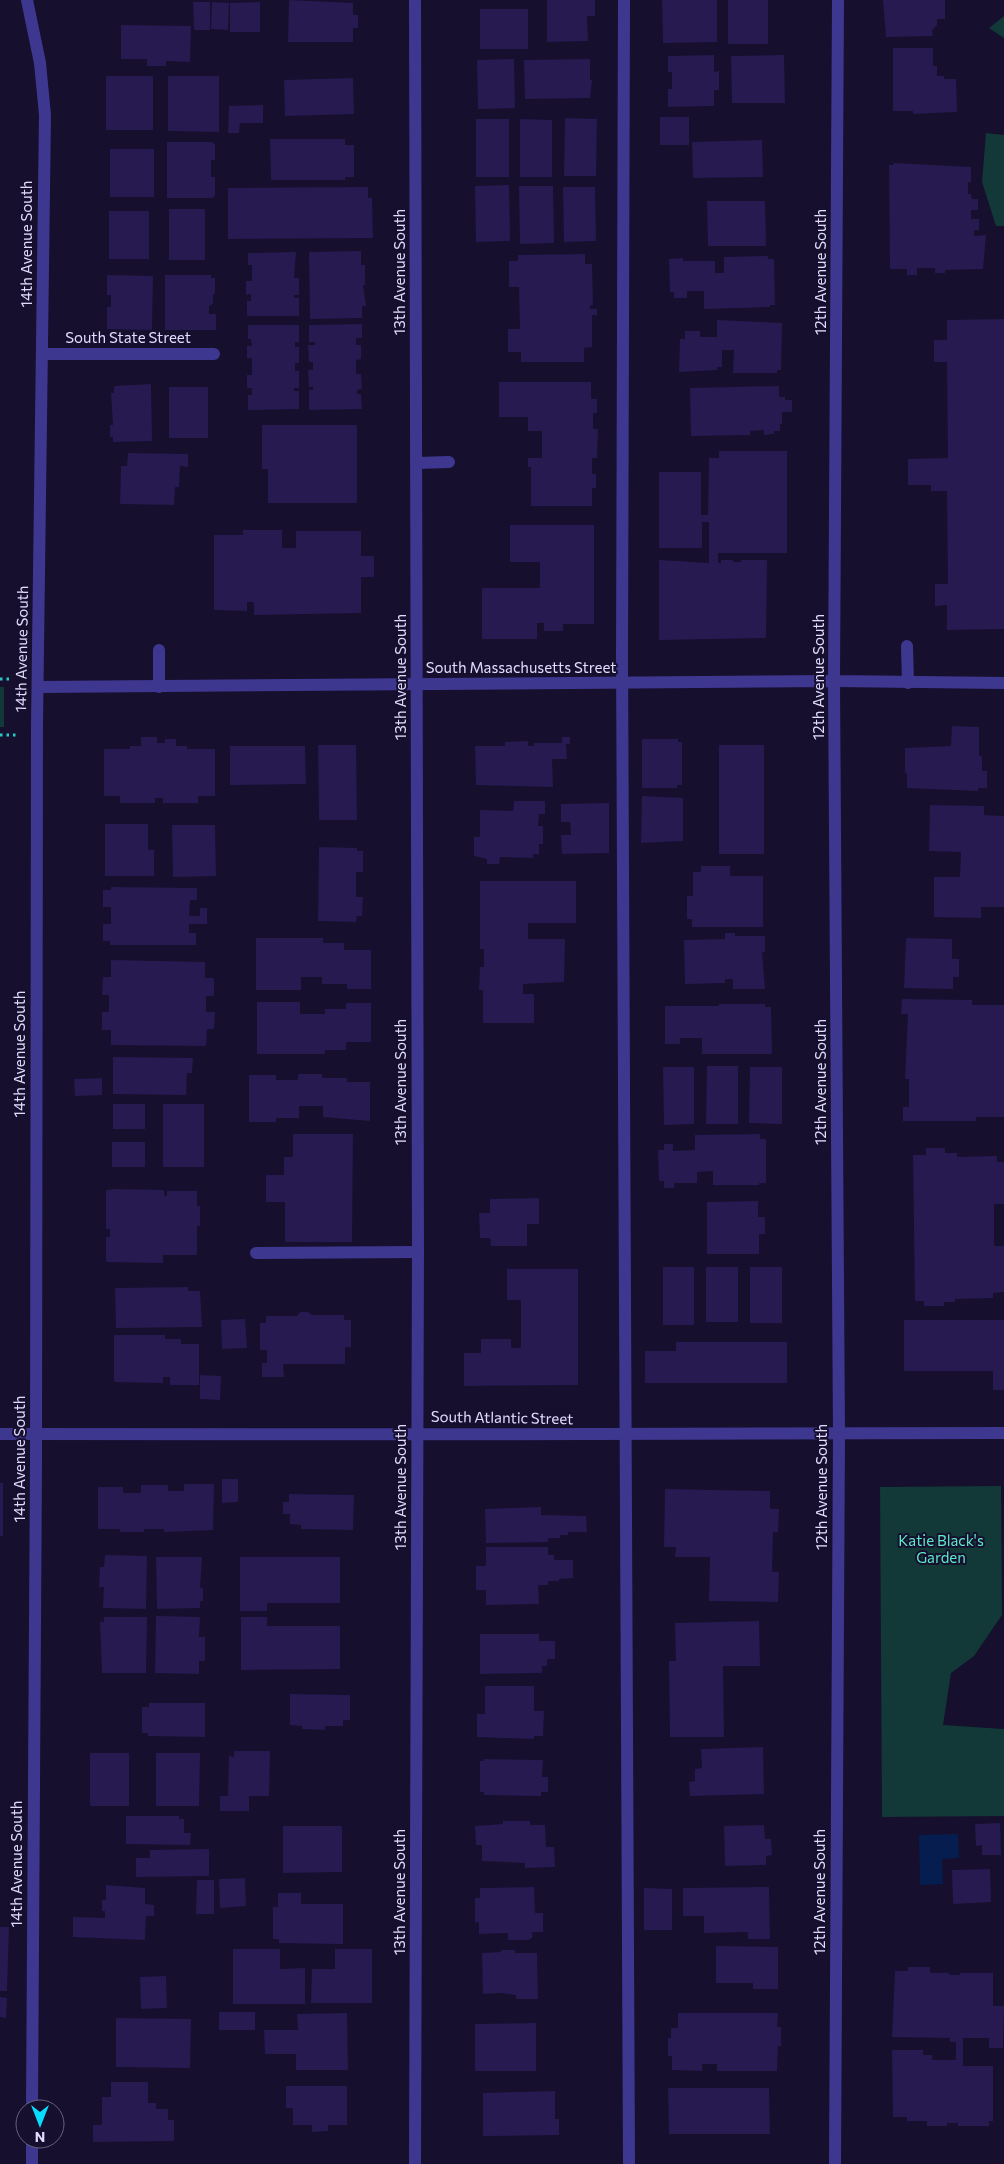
<svg xmlns="http://www.w3.org/2000/svg" width="1004" height="2164" font-family="Commissioner,sans-serif">
<style>
.green{fill:#123838}
.water{fill:#061e4f}
.building{fill:#271a50}
.lines{fill:none;stroke-linecap:round;stroke-linejoin:round}
.path{stroke:#26c9c5;stroke-width:3;stroke-dasharray:2.5 4;stroke-linecap:butt}
.service{stroke:#3e3790;stroke-width:12}
.minor{stroke:#3e3790;stroke-width:12}
.tertiary{stroke:#3e3790;stroke-width:12}
.labels{text-anchor:middle;stroke-width:4;stroke-linejoin:round;paint-order:stroke}
.street-label{font-size:15px;fill:#e1dcff;stroke:#160f2d}
.park-label{font-size:15px;fill:#5ceacd;stroke:#160f2d}
</style>
<rect width="100%" height="100%" fill="#160f2d"/>
<path class="green" d="M1004 16V38L989 28Z
M986 133 1004 135V226H996L982 182Z
M0 687H4V727H0Z
M1001 1486 1002 1615 974 1656 951 1673 943 1725 1004 1729V1816L882 1817 880 1487Z"/>
<path class="water" d="M958 1834 959 1858 942 1859 943 1884 920 1885 919 1835Z"/>
<path class="building" d="M289 0 353 3V15H358V28H353V42H288Z
M547 0H595V16H587L588 41 547 42Z
M662 0H717V42L663 43Z
M728 0H768V44H728Z
M883 0H945V19H937V25L932 30 933 36 886 37Z
M193 2H210V30H194Z
M212 2 229 3 228 30 211 29Z
M260 2V32H230V3Z
M480 9H528V49H480Z
M121 25 191 26 190 62 166 61V66H147V59H121Z
M893 48H933V66H937V76H944V79H956L957 112 913 114V111H893Z
M714 55V72L719 71V90H714V106L668 107V89H672V72H668V56Z
M784 55 785 103H732L731 56Z
M514 59 515 108 478 109 477 60Z
M590 59V80H592L590 98 525 99 524 60Z
M106 76H153V130H106Z
M168 76H219V132L168 131Z
M353 78 354 114 285 116 284 80Z
M263 105V123H240L239 133H228L229 106Z
M660 117H689V145H660Z
M565 118 597 119 596 176H564Z
M476 119H509V177H476Z
M520 119 552 120V177H520Z
M270 139H345V145H354V177H345V180H271Z
M762 140 763 177 693 178 692 142Z
M167 142H211L215 144V160H211V177H215V196L212 198H167Z
M110 149H154V197H110Z
M893 163 971 167V182H968V194H971L972 199H978V210H971V219H979V230H974V236L986 235 983 269 945 270V273H935V268H917V275H907V269H890L889 165H894Z
M509 185 510 241 476 242 475 186Z
M519 186H553L554 243 520 244Z
M368 187V198H372L373 238 228 239V188Z
M563 187H595L596 241 564 242Z
M707 201H765L766 246H708Z
M169 209H205V260H169Z
M109 211H149V259H109Z
M361 251V265H365V285H363L366 306H362V318L310 319 309 252Z
M296 252 294 278H299V295H294V298H299V316H247V301H251V294L246 295V281H252V265H248V253Z
M585 254V264H592L593 305H590V309H597V315H592V347L584 348V362H521V352H508V329H520L519 287H509V261H518V255Z
M768 256V259H774L775 305H770V307L704 309V291H687V298H674V292H670L669 259 683 258V261H715V273H724V257Z
M107 275 153 276 152 330 107 329V307H111V295H107Z
M165 275H211V278H215V294H213V304L209 306V314H216V330H165Z
M1004 319V629L947 630V605L935 606V584H948L947 491H931V485H908V459L948 458 947 362H934V340H947V320Z
M717 320 782 323 781 370H777V373H733L734 350H722V367H717V370L679 372 680 339H685V331H700V337H717Z
M362 324V338H356V345H361V359L356 360V374H361L362 389 357 390V394H361L362 409 309 410V390H313V387H309L308 370H313V362H309L308 345H315V342H309V325Z
M248 325H299V342H295V347H299V363H295V371H299V388H294V391H299V409L248 410V395H252V388H247V375H252V358H247V346H252L251 339H248Z
M499 382H591V399H597V413H593V429H598L597 458H592V474H596V488H592V506H531V467H528V458H542V431H528V417H499Z
M151 384 152 441 113 442V437H110V425H113L111 393H114V386Z
M779 386V397H785V400H792V412H782V424H780V431H774V434L764 435V430L750 431V435L691 436 690 388Z
M169 387H208V438H169Z
M262 425H357V503H268V469H262Z
M719 451H787V553H718V563H721V560H733V562H741V560H767L766 638 659 640V560L709 563V522H702V548H659V472H701V515H708L709 458H719Z
M128 453 188 454V467L180 466 179 487H175L174 505 120 504 121 466H127Z
M510 525H594V624H563V631H544V623H537V639H482V588H540V562H510Z
M243 530H282V548H296V531H361V556H374V577H361V613L254 615V602H247V611L214 610V535H243Z
M952 726 979 727V756H982V771H987V788H978V791L907 788V773H905V748L951 746Z
M141 737H157V743H165V739H176V746H187V749H215V796H198V803H163V798H155V803H120V796H104V749H130V746H141Z
M562 737H570V744H566L567 759H552L553 787 476 785 475 746H505V742L528 741V746H534V743H562Z
M642 739H678V742H682V785H677V788H642Z
M318 745H356L357 820H319Z
M719 745H764V854H719Z
M230 746H305L306 784 230 785Z
M642 796 683 798V841L641 843Z
M514 801H545V814H539L538 826H543V844H539V854H533V858L500 857 499 864H487V859L474 856V837H480V810L513 811Z
M609 803V853L562 854 561 835H571L570 822H561V804Z
M930 805 984 806V815L1004 816V907H981V918L934 917V877H960L961 852 929 851Z
M105 824H148V850H154V876H105Z
M172 825H215L216 876 173 877Z
M319 847 357 848V851H363V872H356V897H363L362 916H357L356 922 318 921Z
M701 866H730V876H763V927H692V919H687V896H693V872H701Z
M480 881H576V923H528V939H565L564 982 523 984V994H534V1023H483V990H479L480 967H484V949H480Z
M111 887 197 888V900H190L189 916H200V908H207V924H189V933H196V945H110V941H103V924H111V907H103V890H111Z
M725 933H735V936H765V952H762L765 989H733V979H725V983L685 984 684 940 725 939Z
M256 938H323V943H344V950H371V989H347V984H322V977H301V990H256Z
M906 938 952 939V959H959V977H953V989L904 988Z
M111 960 205 962V978H214V996H206V1012H215L214 1029H207L206 1046 111 1045V1030H102V1012H109V995H102L103 977H111Z
M902 999 972 1000V1005H1004V1117H976V1121H903V1107H909V1079H905L908 1014H901Z
M257 1002H300V1014H325V1009H346V1003H371V1042H346V1050H325V1054H257Z
M719 1004H765V1007H771L772 1054H702V1038H680V1044H665V1006H719Z
M113 1057 193 1058 192 1073H187L186 1095 113 1094Z
M707 1066H738V1124H706Z
M663 1067H694V1124L664 1125Z
M750 1067H782V1124L749 1123Z
M298 1074H322V1078H347V1082H370V1121L323 1117V1106H299V1118H276V1122H249V1075H276V1080H298Z
M102 1078V1095L75 1096 74 1079Z
M113 1104H145V1129H113Z
M163 1104H204V1167H163Z
M293 1134H353L352 1242H285V1202H266V1175H284V1157H293Z
M760 1134V1139H766V1183H759V1185H713V1171L697 1172V1183H674V1188H664V1181H659L658 1150H664V1144H673V1151L695 1150V1135Z
M112 1142H145V1167H112Z
M926 1148H945V1153H957V1157L997 1156V1162H1004V1204H994V1246H1004V1292L993 1293V1298L955 1299V1302H944V1306H924V1301H915L913 1155H926Z
M115 1189 164 1190V1196H167V1191H197V1206H200V1226H197V1255H163V1263L106 1262V1237H110V1229H106V1190Z
M539 1198V1224H527V1246H491L490 1238H480L479 1213H490V1199Z
M758 1201V1217H765V1234H759V1254H707V1202Z
M663 1267H694V1325H663Z
M706 1267H738V1322H706Z
M750 1267H782V1323H750Z
M507 1269H578V1385L464 1386V1353H481V1339H511V1348H521V1300H507Z
M188 1287V1291H200L202 1327 116 1328 115 1288Z
M300 1312H308L312 1315H344V1320H351V1347H345V1364H283L284 1377H262V1363H267V1350H260V1323H266V1316H297Z
M245 1319 247 1348 222 1349 221 1320Z
M904 1320H1004V1390H993V1371H904Z
M114 1335H165V1339H181V1344H199V1385H170V1377H163V1383L114 1382Z
M676 1342H787V1383H645V1351H676Z
M200 1375 221 1376 220 1400 200 1399Z
M222 1479H238V1502L222 1503Z
M0 1483H3V1536H0Z
M184 1484H214L213 1530 164 1532V1529H144V1532H120V1529H98V1487H123V1493H141V1485H168V1491H184Z
M665 1489 770 1491V1509H779L778 1532H773L772 1572H779L778 1602 709 1601 710 1557H675L676 1547H664Z
M289 1494 354 1495 353 1530 301 1529V1525L290 1524V1514H283V1502H289Z
M541 1507V1515L586 1516 587 1532H568V1535H560V1538H548V1542L486 1543 485 1509Z
M486 1547H548V1555H554V1560H573V1578L559 1579V1581H548V1585H538L539 1604 486 1605V1590H476V1566H486Z
M105 1555 147 1556 146 1609 103 1608 104 1587H99L100 1567H104Z
M156 1557H202L200 1588H203V1601H200V1608L157 1609Z
M240 1557H340V1603H267V1611H240Z
M156 1616 200 1617 199 1637H205V1661H199V1674L155 1673Z
M104 1617H147L146 1673H102L100 1622H104Z
M241 1617H267V1626H340V1669L241 1670Z
M759 1621 760 1666H723L724 1737H670L669 1661H676L675 1623Z
M480 1634H539V1641H555V1659H547V1666H542V1673L480 1674Z
M485 1686H534V1711H544L543 1736H534V1739L477 1737V1714H485Z
M290 1694 350 1695V1720H343V1726H325V1730L302 1729V1726L290 1725Z
M149 1703H205V1737L148 1736V1733H142V1707H149Z
M763 1747 764 1794 690 1796 689 1782 695 1781V1769L702 1768 701 1749Z
M234 1751H270L269 1796H249V1811H220V1796H228L229 1756 234 1757Z
M90 1753H129V1806H90Z
M156 1753H200L199 1806H156Z
M484 1759 543 1760 542 1777H548V1792H541V1796L484 1795V1792H480V1761H484Z
M126 1816H179V1819H184V1833H191L190 1845 126 1844Z
M503 1821H530V1825H545L546 1847H554L555 1867 525 1868V1863L482 1861V1845H476L475 1826 503 1824Z
M1000 1823 1001 1855H982V1845L976 1846 975 1824Z
M764 1825 765 1839H771L772 1855 766 1856V1865L725 1866 724 1826Z
M283 1826H342V1872L283 1873Z
M209 1849V1876L136 1877V1858H150V1850Z
M990 1869 991 1902 953 1904 952 1870Z
M245 1878 246 1906 220 1908 219 1879Z
M197 1880H214V1914H196Z
M106 1885 145 1888V1904L154 1905V1916H146L145 1940 73 1937V1917L105 1918V1911H102V1900H106Z
M534 1887 535 1913H543V1932H532V1938L528 1940H508V1933L479 1934V1922H475V1898H480V1888Z
M769 1887 770 1939H748V1932L704 1933V1916H683V1888Z
M644 1888 672 1889V1930H644Z
M278 1893H301V1904H343V1944L279 1943V1939H273V1907H278Z
M0 1927H9L7 1991H0Z
M716 1946 778 1947V1989H753V1983H716Z
M233 1949H280V1969L305 1968V2004H233Z
M335 1949H372V2003H311L312 1969H335Z
M501 1950H515V1953H537L538 1999H516V1995L502 1993 483 1994 482 1953 501 1952Z
M908 1967H930V1973H949V1975H960V1973H993V2006H1004L1003 2048H989V2038H963V2066H993V2121H989V2126H958V2123H947V2126H927V2121H907V2117H893L892 2050H923V2055H932V2060H956V2042H950V2038L892 2037 895 1971H908Z
M166 1976 167 2008 141 2009 140 1977Z
M0 1997 7 1998 6 2018 0 2017Z
M219 2012H255V2030H219Z
M347 2013 348 2070H296V2054H265L264 2030H298L297 2014Z
M678 2013H778L777 2027H781V2046H778L777 2071H717V2064H702V2071L672 2070V2056H668V2038H671V2028H678Z
M116 2018 191 2019 190 2068 116 2067Z
M536 2023V2071H475V2024Z
M111 2082H148V2103H156V2109H168V2120H174V2141L93 2142V2125H102V2097H111Z
M286 2086H347V2125H328V2131L312 2132V2125H293V2108H286Z
M668 2088H769L770 2134H669Z
M555 2091V2119H559V2135L483 2136V2093Z"/>
<g class="lines">
<path class="path" d="M0 679H11
M0 735H17"/>
<path class="service" d="M624 0 622 656 629 2164
M417 463 449 462
M907 646 908 683
M159 687V650
M256 1253 418 1252"/>
<path class="minor" d="M838 0 834 681 1004 683
M43 354H214
M0 1434C335 1434 669 1435 1004 1433
M415 2164 418 1252 415 0"/>
<path class="tertiary" d="M27 0 40 63 45 115 37 725 36 1461 32 2109
M38 687 834 681 839 1434 835 2164
M32 2164V2139"/>
</g>
<g class="labels">
<g class="street-label">
<text transform="translate(27 244) rotate(-90)" y="5">14th Avenue South</text>
<text transform="translate(400 272) rotate(-90)" y="5">13th Avenue South</text>
<text transform="translate(821 272) rotate(-90)" y="5">12th Avenue South</text>
<text x="128" y="343">South State Street</text>
<text transform="translate(22 649) rotate(-89)" y="5">14th Avenue South</text>
<text x="521" y="673">South Massachusetts Street</text>
<text transform="translate(401 677) rotate(-90)" y="5">13th Avenue South</text>
<text transform="translate(819 677) rotate(-90)" y="5">12th Avenue South</text>
<text transform="translate(20 1054) rotate(-90)" y="5">14th Avenue South</text>
<text transform="translate(401 1082) rotate(-90)" y="5">13th Avenue South</text>
<text transform="translate(821 1082) rotate(-90)" y="5">12th Avenue South</text>
<text transform="translate(502 1418) rotate(1)" y="5">South Atlantic Street</text>
<text transform="translate(20 1459) rotate(-90)" y="5">14th Avenue South</text>
<text transform="translate(401 1487) rotate(-90)" y="5">13th Avenue South</text>
<text transform="translate(822 1487) rotate(-90)" y="5">12th Avenue South</text>
<text transform="translate(17 1864) rotate(-90)" y="5">14th Avenue South</text>
<text transform="translate(400 1892) rotate(-90)" y="5">13th Avenue South</text>
<text transform="translate(820 1892) rotate(-90)" y="5">12th Avenue South</text>
</g>
<g class="park-label">
<text x="941" y="1546">Katie Black's<tspan x="941" dy="17">Garden</tspan></text>
</g>
</g>
<g transform="translate(40 2124) rotate(180)"><circle r="24" fill="#160f2d" stroke="#676181"/>
<path d="M0-4L9 19L0 12L-9 19Z" fill="#08dcff"/>
<text y="-8" font-size="14" font-weight="bold" text-anchor="middle" fill="#e1dcff">N</text>
</g>
</svg>
